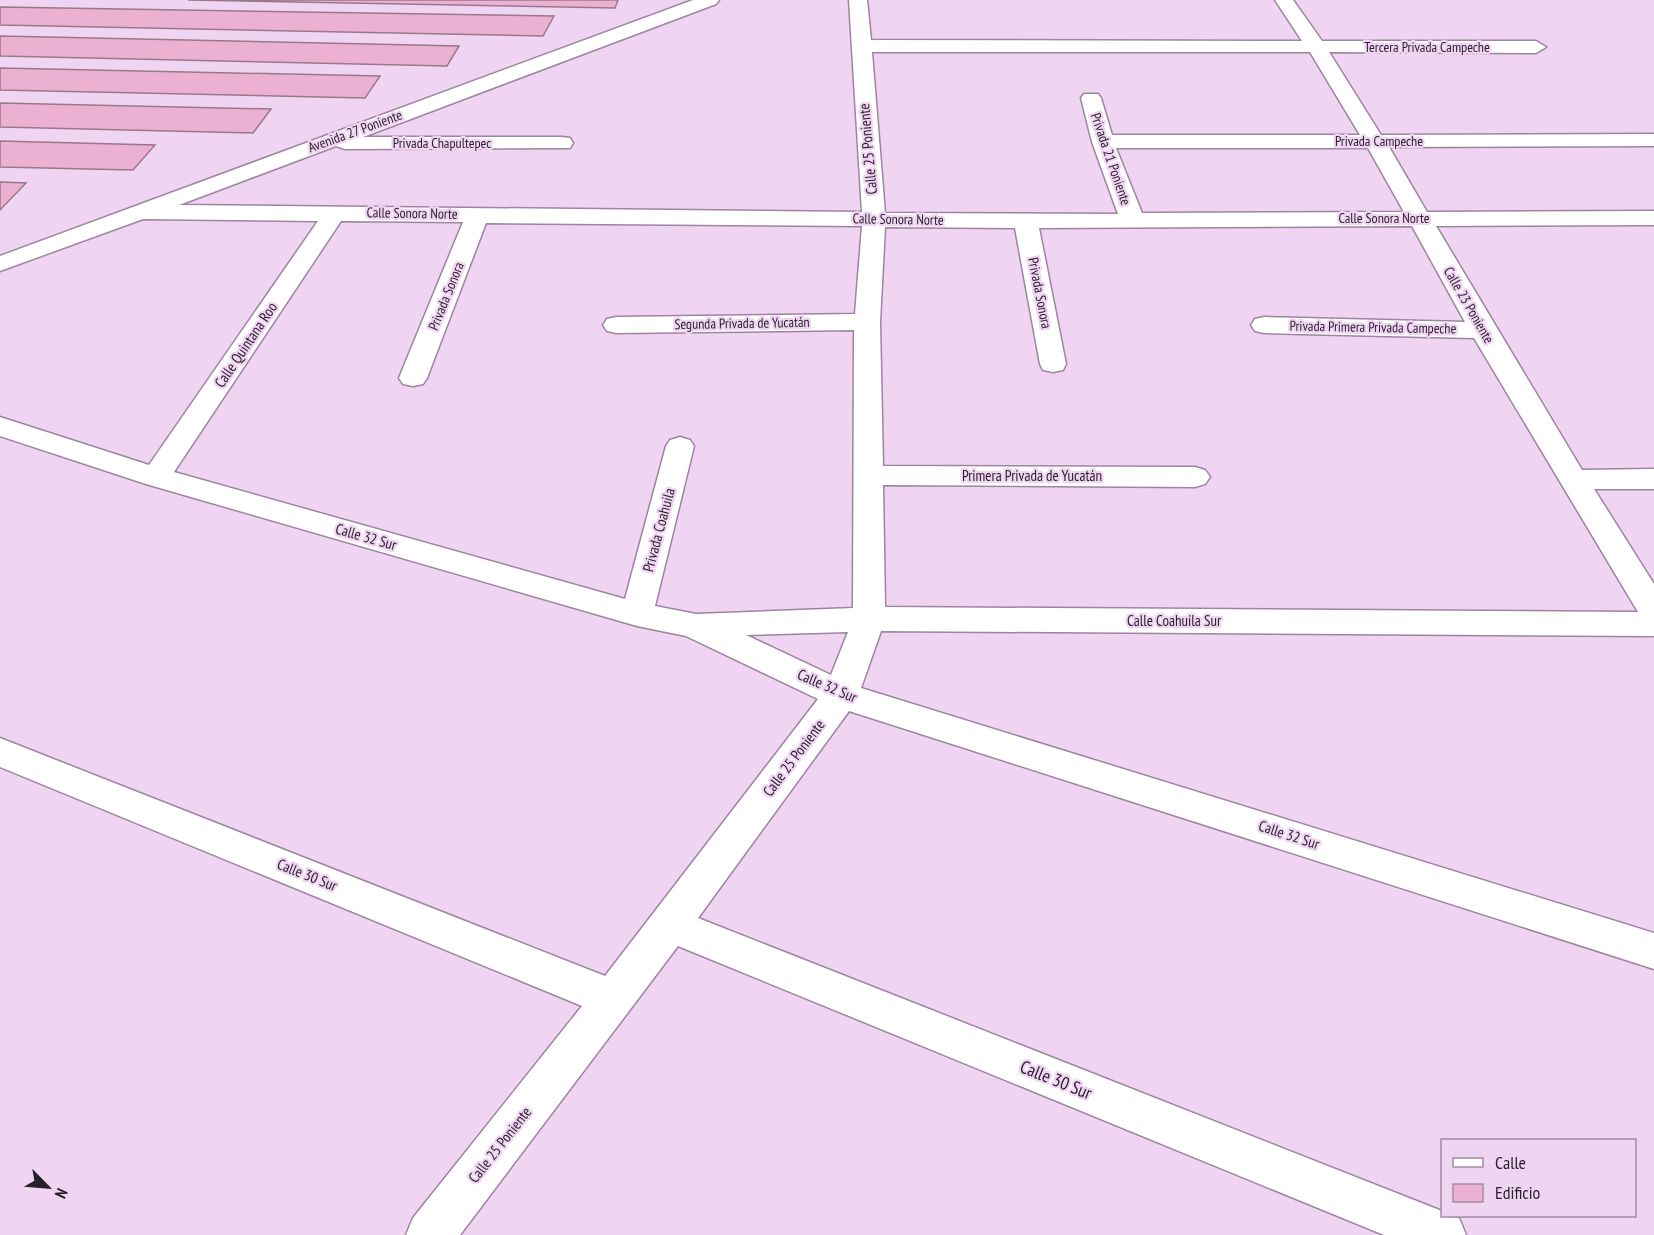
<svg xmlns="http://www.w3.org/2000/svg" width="1654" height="1235" font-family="'PT Sans Narrow',sans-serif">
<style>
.building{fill:#ecb1d2;stroke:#99788a;stroke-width:1.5}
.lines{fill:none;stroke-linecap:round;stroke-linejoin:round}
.street-casing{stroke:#9d84a0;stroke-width:3}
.street{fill:#fff;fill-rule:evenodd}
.labels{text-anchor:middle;stroke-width:4.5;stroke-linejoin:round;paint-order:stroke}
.far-street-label{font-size:14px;fill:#281f2a;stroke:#f0d5f3}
.street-label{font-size:15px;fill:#281f2a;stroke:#f0d5f3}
.near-street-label{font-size:18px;fill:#281f2a;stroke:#f0d5f3}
</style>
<rect width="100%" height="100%" fill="#f0d5f3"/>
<path class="building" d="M188 0H618L615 8Z
M0 7 554 16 543 36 0 25Z
M0 36 459 46 447 66 0 56Z
M0 68 380 76 365 98 0 90Z
M0 103 271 109 253 133 0 127Z
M0 141 155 145 133 170 0 167Z
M0 182 26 183 0 210Z"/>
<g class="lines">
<defs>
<path id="street" d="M693 0H719L716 4 363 137H562L570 138 573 143 570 148 345 149 336 146 179 205 862 212 849 0H867L871 40 1302 41 1275 0H1293L1322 41H1536L1546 47 1536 53 1329 52 1381 135 1654 134V146L1389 147 1427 212 1654 211V225L1436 226 1582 470 1654 469V489H1594L1654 584V636L881 631 861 688 1654 933V969L849 711 698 918 1442 1211V1216L1459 1218 1466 1235H1384L678 946 460 1235H406L413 1218 582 1006 0 767V738L605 976 818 699 686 636 637 626 146 484 0 436V417L149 465 318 221 143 219 0 271V256ZM872 52H1310L1360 135H1112L1101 98 1098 94H1084L1081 98 1092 142 1118 214 885 213ZM1116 148H1368L1404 212 1142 213ZM341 221 463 222 399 378 403 384 413 386 423 384 427 378 486 223 862 226 855 314 616 317 607 319 603 325 607 331 616 333 854 330 853 608 696 614 655 606 694 446 690 440 680 437 670 440 666 446 625 599 174 472ZM1412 226 1465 322 1264 317 1255 319 1251 325 1255 331 1264 333 1474 338 1638 612 885 607 883 485 1195 487 1205 484 1210 477 1205 470 1195 467 883 466 880 322 885 227 1015 228 1040 364 1043 370 1053 372 1063 370 1066 364 1039 228ZM848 632 831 675 746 635Z"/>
</defs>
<use href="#street" class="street-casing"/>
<use href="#street" class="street"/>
</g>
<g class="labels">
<g class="far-street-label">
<text x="1427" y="52">Tercera Privada Campeche</text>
<text transform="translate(355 131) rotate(-20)" y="5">Avenida 27 Poniente</text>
<text x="1379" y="146">Privada Campeche</text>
<text x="442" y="148">Privada Chapultepec</text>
<text transform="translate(1111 159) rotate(71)" y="5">Privada 21 Poniente</text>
<text transform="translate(412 213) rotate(1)" y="5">Calle Sonora Norte</text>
<text x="1384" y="223">Calle Sonora Norte</text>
<text transform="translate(898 219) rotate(1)" y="5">Calle Sonora Norte</text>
<text transform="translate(1040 293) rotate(79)" y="5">Privada Sonora</text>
<text transform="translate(446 296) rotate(-68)" y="5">Privada Sonora</text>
<text transform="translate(1469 305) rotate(60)" y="5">Calle 23 Poniente</text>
<text transform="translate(742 323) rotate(-1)" y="5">Segunda Privada de Yucatán</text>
<text transform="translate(1373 327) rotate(1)" y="5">Privada Primera Privada Campeche</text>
</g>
<g class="street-label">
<text transform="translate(868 149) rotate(-95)" y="5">Calle 25 Poniente</text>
<text transform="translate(246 345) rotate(-56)" y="5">Calle Quintana Roo</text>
<text x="1032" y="481">Primera Privada de Yucatán</text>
<text transform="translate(659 530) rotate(-75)" y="5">Privada Coahuila</text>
<text transform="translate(366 537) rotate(16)" y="5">Calle 32 Sur</text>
<text x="1174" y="626">Calle Coahuila Sur</text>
<text transform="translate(827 686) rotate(23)" y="5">Calle 32 Sur</text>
<text transform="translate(794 758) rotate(-53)" y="5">Calle 25 Poniente</text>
<text transform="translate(1289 835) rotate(18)" y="5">Calle 32 Sur</text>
<text transform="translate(307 875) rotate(22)" y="5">Calle 30 Sur</text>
<text transform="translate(500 1145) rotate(-52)" y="5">Calle 25 Poniente</text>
</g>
<g class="near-street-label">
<text transform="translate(1056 1080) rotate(22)" y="6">Calle 30 Sur</text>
</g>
</g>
<rect x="1441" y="1139" width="195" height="78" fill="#f0d5f3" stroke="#a08ca3" stroke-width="1.5"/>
<rect x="1453" y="1158" width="30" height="9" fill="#ffffff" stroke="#a08ca3" stroke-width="1.5"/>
<text x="1495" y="1169" font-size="18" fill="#281f2a">Calle</text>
<rect x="1453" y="1184" width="30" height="18" fill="#ecb1d2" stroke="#a08ca3" stroke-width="1.5"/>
<text x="1495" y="1199" font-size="18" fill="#281f2a">Edificio</text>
<g transform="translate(48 1187) rotate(115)" stroke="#f0d5f3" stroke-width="4.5" paint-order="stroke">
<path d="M0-4.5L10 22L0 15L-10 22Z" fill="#281f2a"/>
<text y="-9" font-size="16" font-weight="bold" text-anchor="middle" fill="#281f2a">N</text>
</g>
</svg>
